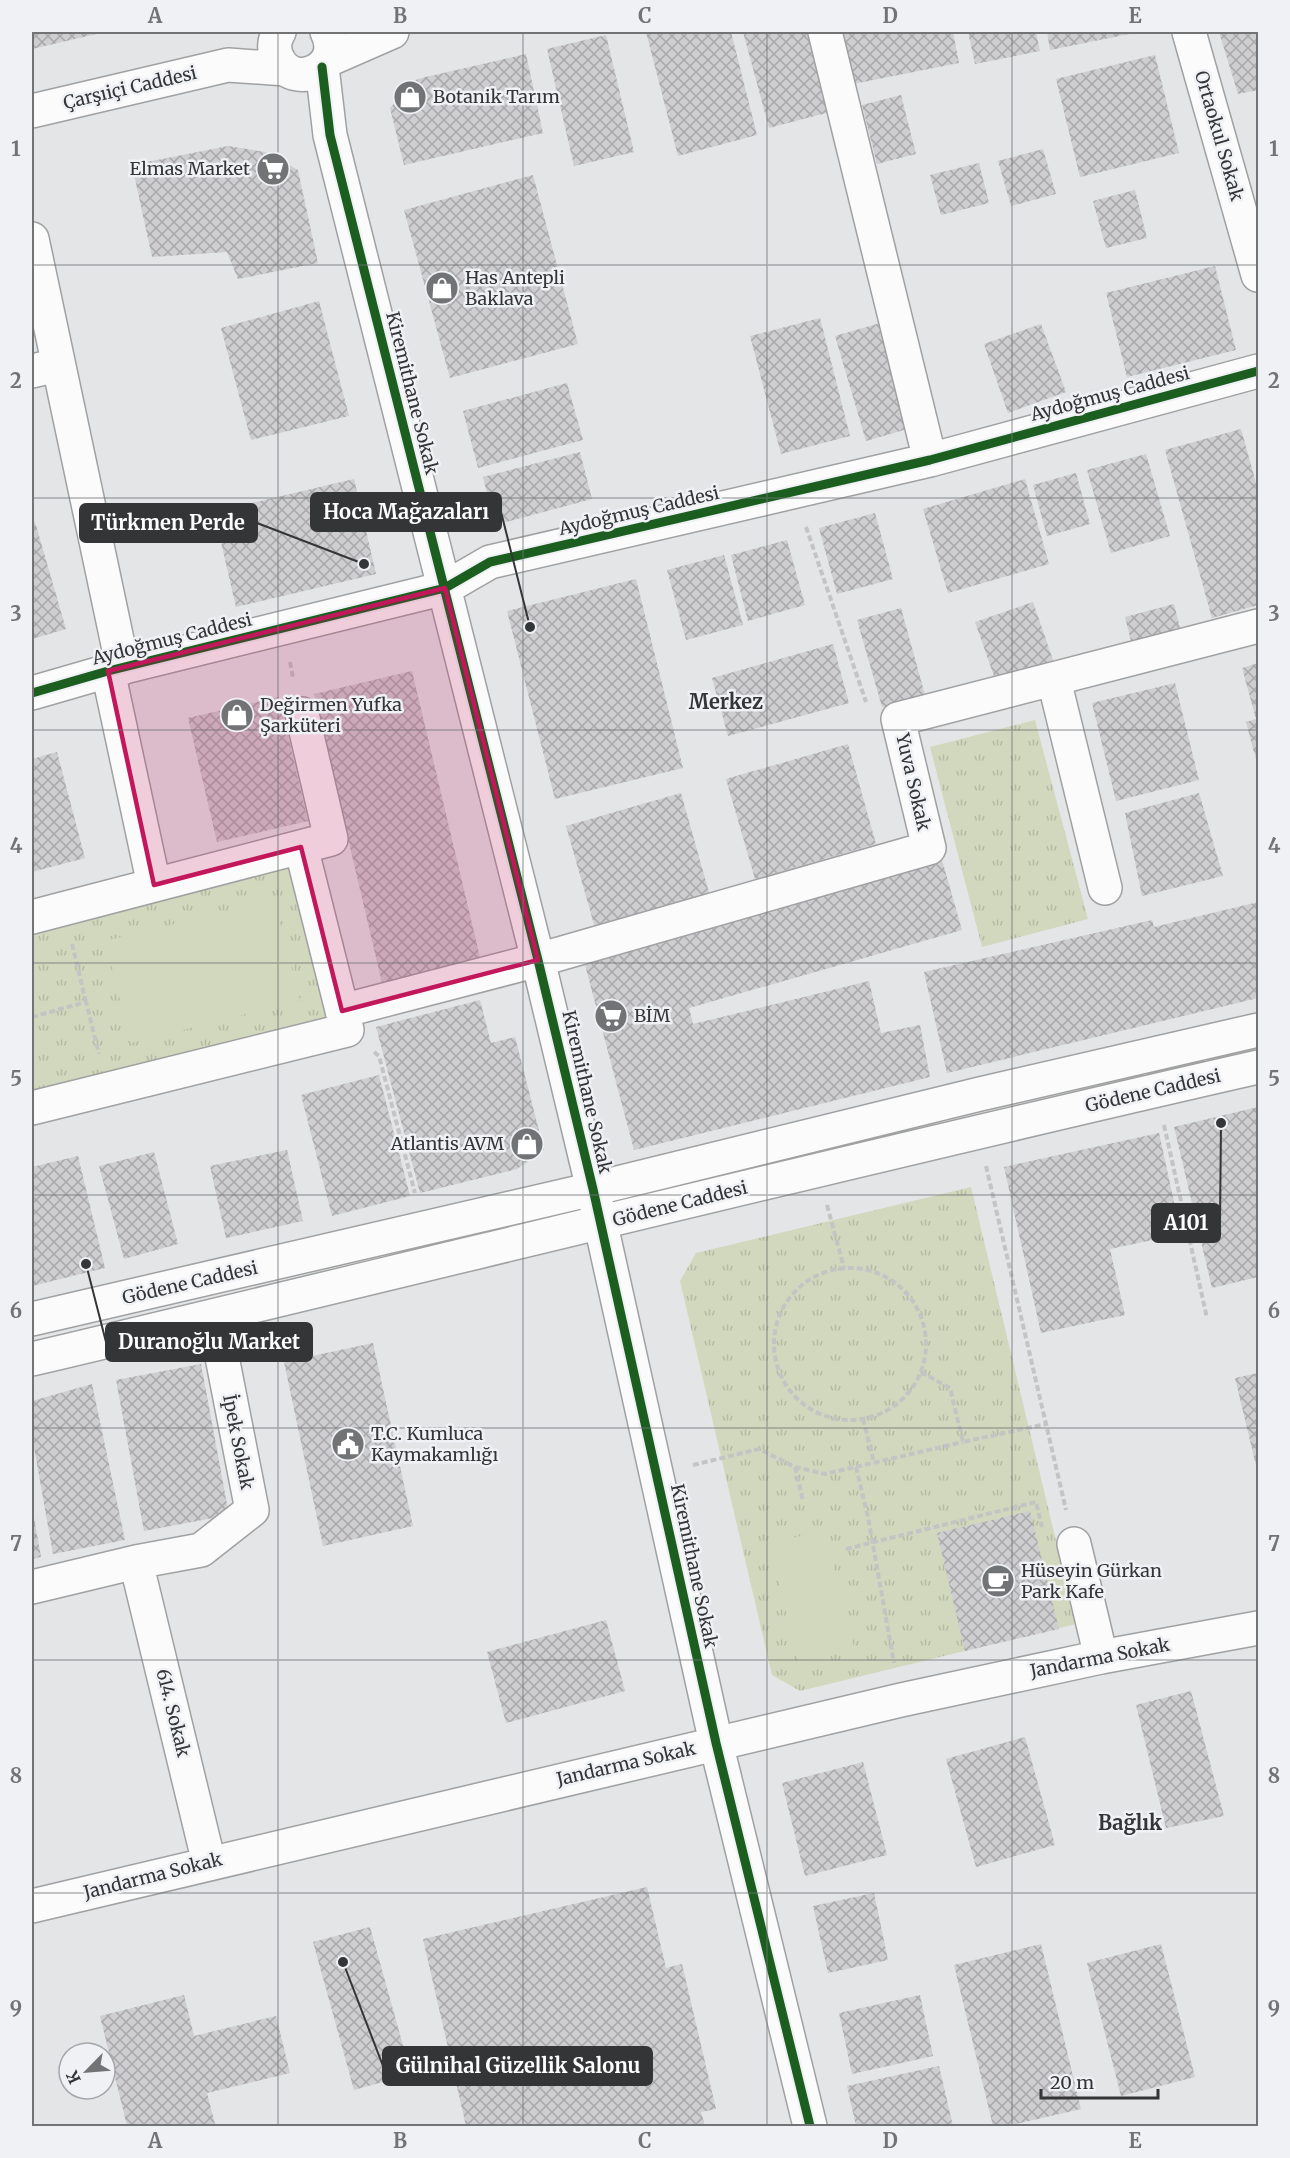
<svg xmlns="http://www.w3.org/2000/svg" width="1290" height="2158" font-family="Merriweather,serif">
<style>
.grass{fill:url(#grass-tufts)}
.garden{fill:#d2d8bd}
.building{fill:url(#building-cross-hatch)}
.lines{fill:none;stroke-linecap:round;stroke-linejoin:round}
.minor-casing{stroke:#a0a1a2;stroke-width:36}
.major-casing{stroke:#a0a1a2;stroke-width:36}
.path{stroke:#c4c4c4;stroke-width:4;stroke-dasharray:6 3;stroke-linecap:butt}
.minor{stroke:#fbfbfb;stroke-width:33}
.major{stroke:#fbfbfb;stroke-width:33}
.cycleway-casing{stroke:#eff1f5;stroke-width:13}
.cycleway{stroke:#1b5e20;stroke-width:9}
.marked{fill:#c2185b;fill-opacity:0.2;stroke:#c2185b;stroke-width:4.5;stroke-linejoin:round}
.grid{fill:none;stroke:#717375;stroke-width:1.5;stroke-opacity:0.55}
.labels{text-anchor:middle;stroke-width:5;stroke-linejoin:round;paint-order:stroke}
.street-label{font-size:18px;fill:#343537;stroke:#eff1f5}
.poi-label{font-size:18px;fill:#343537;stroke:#eff1f5;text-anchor:start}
.neighbourhood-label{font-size:20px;font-weight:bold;fill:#343537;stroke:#eff1f5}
.leader{fill:none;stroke:#343537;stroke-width:2}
.callout-dot{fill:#343537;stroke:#eff1f5;stroke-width:2}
.callout{fill:#343537;stroke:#343537;stroke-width:2}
.callout-label{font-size:20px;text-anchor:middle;font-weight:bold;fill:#fff}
.neatline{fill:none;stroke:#717375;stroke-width:2}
.grid-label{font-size:20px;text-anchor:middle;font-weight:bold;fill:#717375}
</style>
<defs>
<pattern id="grass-tufts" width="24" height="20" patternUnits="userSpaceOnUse" patternTransform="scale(1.5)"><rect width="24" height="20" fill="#d2d8bd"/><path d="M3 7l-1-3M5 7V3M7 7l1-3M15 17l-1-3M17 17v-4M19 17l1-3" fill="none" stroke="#b5baa3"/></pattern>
<pattern id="building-cross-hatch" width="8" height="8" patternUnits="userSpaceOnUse" patternTransform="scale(1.5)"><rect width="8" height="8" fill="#ceced0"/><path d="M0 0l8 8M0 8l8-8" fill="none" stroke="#a8a8aa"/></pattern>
</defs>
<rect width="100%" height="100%" fill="#e3e5e7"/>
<path class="grass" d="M1035 720 1088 919 982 947 930 747Z
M301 847 347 1030 32 1108V917Z
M971 1187 1076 1624 800 1691 772 1675 680 1281 696 1253Z"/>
<path class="garden" d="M274 899 300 1000 131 1043 105 941Z
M824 1530 854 1647 799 1661 769 1544Z"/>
<path class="building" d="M32 32H105L32 49Z
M646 32H731L757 135 678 156Z
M743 32H813L834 111 769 128Z
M842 32H953L959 63 853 84Z
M968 32H1036L1040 51 975 64Z
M1047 32H1134V33L1050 50Z
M1219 32H1258V90L1238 94Z
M606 35 634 152 574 166 547 49Z
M526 54 543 133 404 165 390 108 417 79Z
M1155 55 1179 153 1080 177 1056 79Z
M901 95 916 154 877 164 862 105Z
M228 146 265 152 298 170 318 263 238 279 227 252 152 257 132 165Z
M1043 149 1056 194 1011 206 998 161Z
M979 163 989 203 941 215 930 175Z
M533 175 578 344 450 378 404 210Z
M1135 190 1147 238 1106 248 1093 201Z
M1215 266 1236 350 1127 377 1106 293Z
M319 301 349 416 251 440 221 328Z
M820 318 850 436 781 454 750 336Z
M887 321 918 426 866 441 835 336Z
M1041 324 1066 392 1008 413 984 344Z
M567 383 583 440 478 468 463 411Z
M1241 429 1258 490V605L1212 618 1165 450Z
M580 452 592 499 495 525 483 477Z
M1146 454 1170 536 1111 553 1087 470Z
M1076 473 1090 524 1047 536 1033 485Z
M354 479 376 574 236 607 214 512Z
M1025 479 1049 564 948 593 923 509Z
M875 513 893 579 837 594 819 528Z
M35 522 66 629 32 639V523Z
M787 540 805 605 748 621 731 555Z
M724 555 743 625 686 640 667 570Z
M636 579 683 768 555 799 507 611Z
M1033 602 1054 663 996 682 975 622Z
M1174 604 1183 640 1134 653 1125 617Z
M901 608 925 695 882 707 857 620Z
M833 644 849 703 728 736 712 678Z
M1258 663V767L1246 722 1256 719 1242 668Z
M412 671 484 974 386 1000 314 694Z
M1175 683 1199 780 1116 801 1092 703Z
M279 697 308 821 217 842 188 718Z
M848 744 876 844 755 879 726 779Z
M57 752 85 858 32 872V759Z
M681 793 710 896 595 928 566 826Z
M1199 793 1223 876 1142 896 1125 813Z
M942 860 962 930 689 1008 693 1024 869 981 881 1033 920 1025 930 1077 634 1150 584 961Z
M1258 902V998L947 1073 924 972 1152 920 1154 927Z
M480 1000 491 1043 515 1037 544 1150 517 1169 420 1193 376 1027Z
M379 1075 410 1196 332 1216 301 1095Z
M1258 1107V1277L1212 1288 1174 1127Z
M1159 1133 1181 1234 1110 1249 1125 1315 1041 1333 1004 1167Z
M287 1150 303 1221 226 1238 210 1166Z
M154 1152 178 1244 124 1259 99 1166Z
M78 1156 105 1268 32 1286V1167Z
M373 1343 413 1526 323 1546 284 1362Z
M201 1364 229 1515 144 1531 116 1380Z
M1258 1373V1474L1235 1378Z
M92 1384 125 1540 53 1554 32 1436V1401Z
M32 1506 41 1557 32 1559Z
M1030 1511 1059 1629 965 1651 937 1533Z
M606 1620 625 1691 506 1723 487 1652Z
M1191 1691 1224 1816 1166 1828 1136 1705Z
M1025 1737 1055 1845 976 1867 946 1759Z
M863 1762 887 1855 805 1876 782 1783Z
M647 1887 666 1968 682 1964 716 2109 701 2112 705 2126H466L423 1939Z
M874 1893 888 1960 828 1973 813 1906Z
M370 1927 411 2074 354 2090 313 1942Z
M1041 1944 1081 2109 1007 2126H993L954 1965Z
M1161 1944 1195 2077 1121 2096 1087 1963Z
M184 1995 194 2036 276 2016 290 2073 207 2093 215 2124 206 2126H127L100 2016Z
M920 1995 933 2056 852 2074 839 2013Z
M939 2066 953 2126H856L847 2086Z"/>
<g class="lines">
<defs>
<path id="minor" d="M279 32C274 40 273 50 278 59 294 92 345 67 327 32
M825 32 930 460
M1189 32 1258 275
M328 60 392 32
M322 67 330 135 538 960 593 1189 716 1743 810 2126
M32 111 228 65 286 69
M32 239 123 668
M32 371 58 365
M108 671 154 885
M1054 680 1105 888
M32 693 108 671 445 588 490 562 930 460 1258 371
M32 917 331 839 302 714
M342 1011 538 960 929 848 898 719 1258 626
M32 1108 347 1030 301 847
M1074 1544 1101 1657
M136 1562 209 1863
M32 1587 136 1562 201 1550 252 1510 214 1316
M32 1906 901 1700 1101 1657 1258 1628"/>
<path id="major" d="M32 1319 593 1189 980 1094 1258 1030
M32 1359C441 1262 849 1160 1258 1067"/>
</defs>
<use href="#minor" class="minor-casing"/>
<use href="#major" class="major-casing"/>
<path class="path" d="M806 527 866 702
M290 662 293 678
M72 944 86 1002
M32 1017 86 1002 99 1054
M374 1052 379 1056 415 1193
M1164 1125 1207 1318
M986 1166 1066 1510
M827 1205 844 1268
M774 1344a76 76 0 1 1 152 0a76 76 0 1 1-152 0Z
M921 1372 950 1388 963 1442 1046 1424
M863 1419 874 1463
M693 1465 759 1449 795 1467 825 1474 963 1442
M795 1467 803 1501
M856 1467 868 1517 894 1663
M846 1549 1036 1502 1042 1527"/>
<use href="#minor" class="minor"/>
<use href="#major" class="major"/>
<defs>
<path id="cycleway" d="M322 67 330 135 538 960 593 1189 716 1743 810 2126
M32 693 108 671 445 588 490 562 930 460 1258 371"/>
</defs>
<use href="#cycleway" class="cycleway-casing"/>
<use href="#cycleway" class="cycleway"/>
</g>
<path class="marked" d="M445 588 538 960 342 1011 301 847 154 885 108 671Z"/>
<path class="grid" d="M278 32V2126M523 32V2126M767 32V2126M1012 32V2126M32 265H1258M32 498H1258M32 730H1258M32 963H1258M32 1195H1258M32 1428H1258M32 1660H1258M32 1893H1258"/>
<defs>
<symbol id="shop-disc" viewBox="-11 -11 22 22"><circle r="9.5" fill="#717375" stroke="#eff1f5"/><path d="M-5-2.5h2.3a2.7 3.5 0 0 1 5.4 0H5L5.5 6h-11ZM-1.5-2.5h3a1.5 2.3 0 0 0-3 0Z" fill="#fff"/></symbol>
<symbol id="supermarket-disc" viewBox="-11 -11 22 22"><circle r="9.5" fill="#717375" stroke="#eff1f5"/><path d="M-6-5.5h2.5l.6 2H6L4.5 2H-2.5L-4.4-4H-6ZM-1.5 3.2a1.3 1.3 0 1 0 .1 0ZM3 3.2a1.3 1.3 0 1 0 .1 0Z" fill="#fff"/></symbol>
<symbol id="civic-disc" viewBox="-11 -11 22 22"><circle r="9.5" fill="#717375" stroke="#eff1f5"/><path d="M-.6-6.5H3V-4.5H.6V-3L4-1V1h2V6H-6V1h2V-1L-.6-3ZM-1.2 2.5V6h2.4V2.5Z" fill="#fff"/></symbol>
<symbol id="cafe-disc" viewBox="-11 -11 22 22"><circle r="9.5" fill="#717375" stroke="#eff1f5"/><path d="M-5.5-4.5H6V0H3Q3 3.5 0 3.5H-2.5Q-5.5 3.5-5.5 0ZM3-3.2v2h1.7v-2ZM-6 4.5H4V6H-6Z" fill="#fff"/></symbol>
</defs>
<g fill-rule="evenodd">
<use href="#shop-disc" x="391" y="78" width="38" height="38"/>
<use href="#supermarket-disc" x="254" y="150" width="38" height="38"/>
<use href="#shop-disc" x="423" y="269" width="38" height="38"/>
<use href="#shop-disc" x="218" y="696" width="38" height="38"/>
<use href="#supermarket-disc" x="592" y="997" width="38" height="38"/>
<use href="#shop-disc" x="508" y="1125" width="38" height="38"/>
<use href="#civic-disc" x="329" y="1425" width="38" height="38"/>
<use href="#cafe-disc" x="979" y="1562" width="38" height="38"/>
</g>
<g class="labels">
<g class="street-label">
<text transform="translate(130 88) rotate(-13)" y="6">Çarşıiçi Caddesi</text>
<text transform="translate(1219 136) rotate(74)" y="6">Ortaokul Sokak</text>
<text transform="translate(412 393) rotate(76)" y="6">Kiremithane Sokak</text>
<text transform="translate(1110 394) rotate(-15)" y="6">Aydoğmuş Caddesi</text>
<text transform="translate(639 511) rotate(-13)" y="6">Aydoğmuş Caddesi</text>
<text transform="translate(172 639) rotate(-14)" y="6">Aydoğmuş Caddesi</text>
<text transform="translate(913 782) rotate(77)" y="6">Yuva Sokak</text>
<text transform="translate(1153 1091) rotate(-13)" y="6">Gödene Caddesi</text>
<text transform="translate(587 1092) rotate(77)" y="6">Kiremithane Sokak</text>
<text transform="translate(680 1204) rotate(-14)" y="6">Gödene Caddesi</text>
<text transform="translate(190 1283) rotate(-13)" y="6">Gödene Caddesi</text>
<text transform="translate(238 1442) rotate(79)" y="6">İpek Sokak</text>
<text transform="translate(694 1566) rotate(78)" y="6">Kiremithane Sokak</text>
<text transform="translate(1100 1658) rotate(-11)" y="6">Jandarma Sokak</text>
<text transform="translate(173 1713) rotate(76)" y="6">614. Sokak</text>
<text transform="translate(626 1764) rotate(-13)" y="6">Jandarma Sokak</text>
<text transform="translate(153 1876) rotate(-14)" y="6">Jandarma Sokak</text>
</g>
<g class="poi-label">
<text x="433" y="103">Botanik Tarım</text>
<text x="250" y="175" text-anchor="end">Elmas Market</text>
<text x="465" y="284">Has Antepli<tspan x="465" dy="21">Baklava</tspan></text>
<text x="260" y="711">Değirmen Yufka<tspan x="260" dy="21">Şarküteri</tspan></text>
<text x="634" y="1022">BİM</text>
<text x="504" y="1150" text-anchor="end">Atlantis AVM</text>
<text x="371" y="1440">T.C. Kumluca<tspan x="371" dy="21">Kaymakamlığı</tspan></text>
<text x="1021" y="1577">Hüseyin Gürkan<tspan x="1021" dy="21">Park Kafe</tspan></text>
</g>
<g class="neighbourhood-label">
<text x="726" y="709">Merkez</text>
<text x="1130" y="1830">Bağlık</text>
</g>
</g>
<path class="leader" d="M530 627L501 512M364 564L257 523M1221 1123L1220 1223M86 1264L106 1342M343 1962L383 2066"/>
<g class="callout-dot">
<circle cx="530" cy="627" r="6"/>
<circle cx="364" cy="564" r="6"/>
<circle cx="1221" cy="1123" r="6"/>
<circle cx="86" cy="1264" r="6"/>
<circle cx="343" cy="1962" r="6"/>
</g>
<g class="callout">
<rect x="311" y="493" width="190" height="38" rx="6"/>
<rect x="80" y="504" width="177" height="38" rx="6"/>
<rect x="1152" y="1204" width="68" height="38" rx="6"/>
<rect x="106" y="1323" width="206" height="38" rx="6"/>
<rect x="383" y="2047" width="269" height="38" rx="6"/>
</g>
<g class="callout-label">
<text x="406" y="519">Hoca Mağazaları</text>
<text x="168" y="530">Türkmen Perde</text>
<text x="1186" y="1230">A101</text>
<text x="209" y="1349">Duranoğlu Market</text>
<text x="518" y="2073">Gülnihal Güzellik Salonu</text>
</g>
<rect width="1290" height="2158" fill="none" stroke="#eff1f5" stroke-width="66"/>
<g transform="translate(87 2071) rotate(245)"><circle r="28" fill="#eff1f5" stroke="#a4a6a9" stroke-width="1.5"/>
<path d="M0-4.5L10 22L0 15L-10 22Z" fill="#717375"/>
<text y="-9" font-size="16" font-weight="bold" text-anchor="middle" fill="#343537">K</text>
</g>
<path d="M1041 2089v9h117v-9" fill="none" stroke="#343537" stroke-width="3"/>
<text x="1050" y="2089" font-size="18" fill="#343537" stroke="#eff1f5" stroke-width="4.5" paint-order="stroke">20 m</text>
<rect x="33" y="33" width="1224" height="2092" class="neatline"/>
<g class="grid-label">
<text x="155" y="23">A</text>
<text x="400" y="23">B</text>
<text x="645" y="23">C</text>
<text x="890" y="23">D</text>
<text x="1135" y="23">E</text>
<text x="16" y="156">1</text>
<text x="1274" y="156">1</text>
<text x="16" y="388">2</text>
<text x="1274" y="388">2</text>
<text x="16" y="621">3</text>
<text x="1274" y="621">3</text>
<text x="16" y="853">4</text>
<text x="1274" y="853">4</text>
<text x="16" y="1086">5</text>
<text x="1274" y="1086">5</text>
<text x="16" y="1318">6</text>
<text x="1274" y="1318">6</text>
<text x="16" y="1551">7</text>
<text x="1274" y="1551">7</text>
<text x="16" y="1783">8</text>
<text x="1274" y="1783">8</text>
<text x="16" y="2016">9</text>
<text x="1274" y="2016">9</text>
<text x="155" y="2148">A</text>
<text x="400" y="2148">B</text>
<text x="645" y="2148">C</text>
<text x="890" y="2148">D</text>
<text x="1135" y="2148">E</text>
</g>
</svg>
